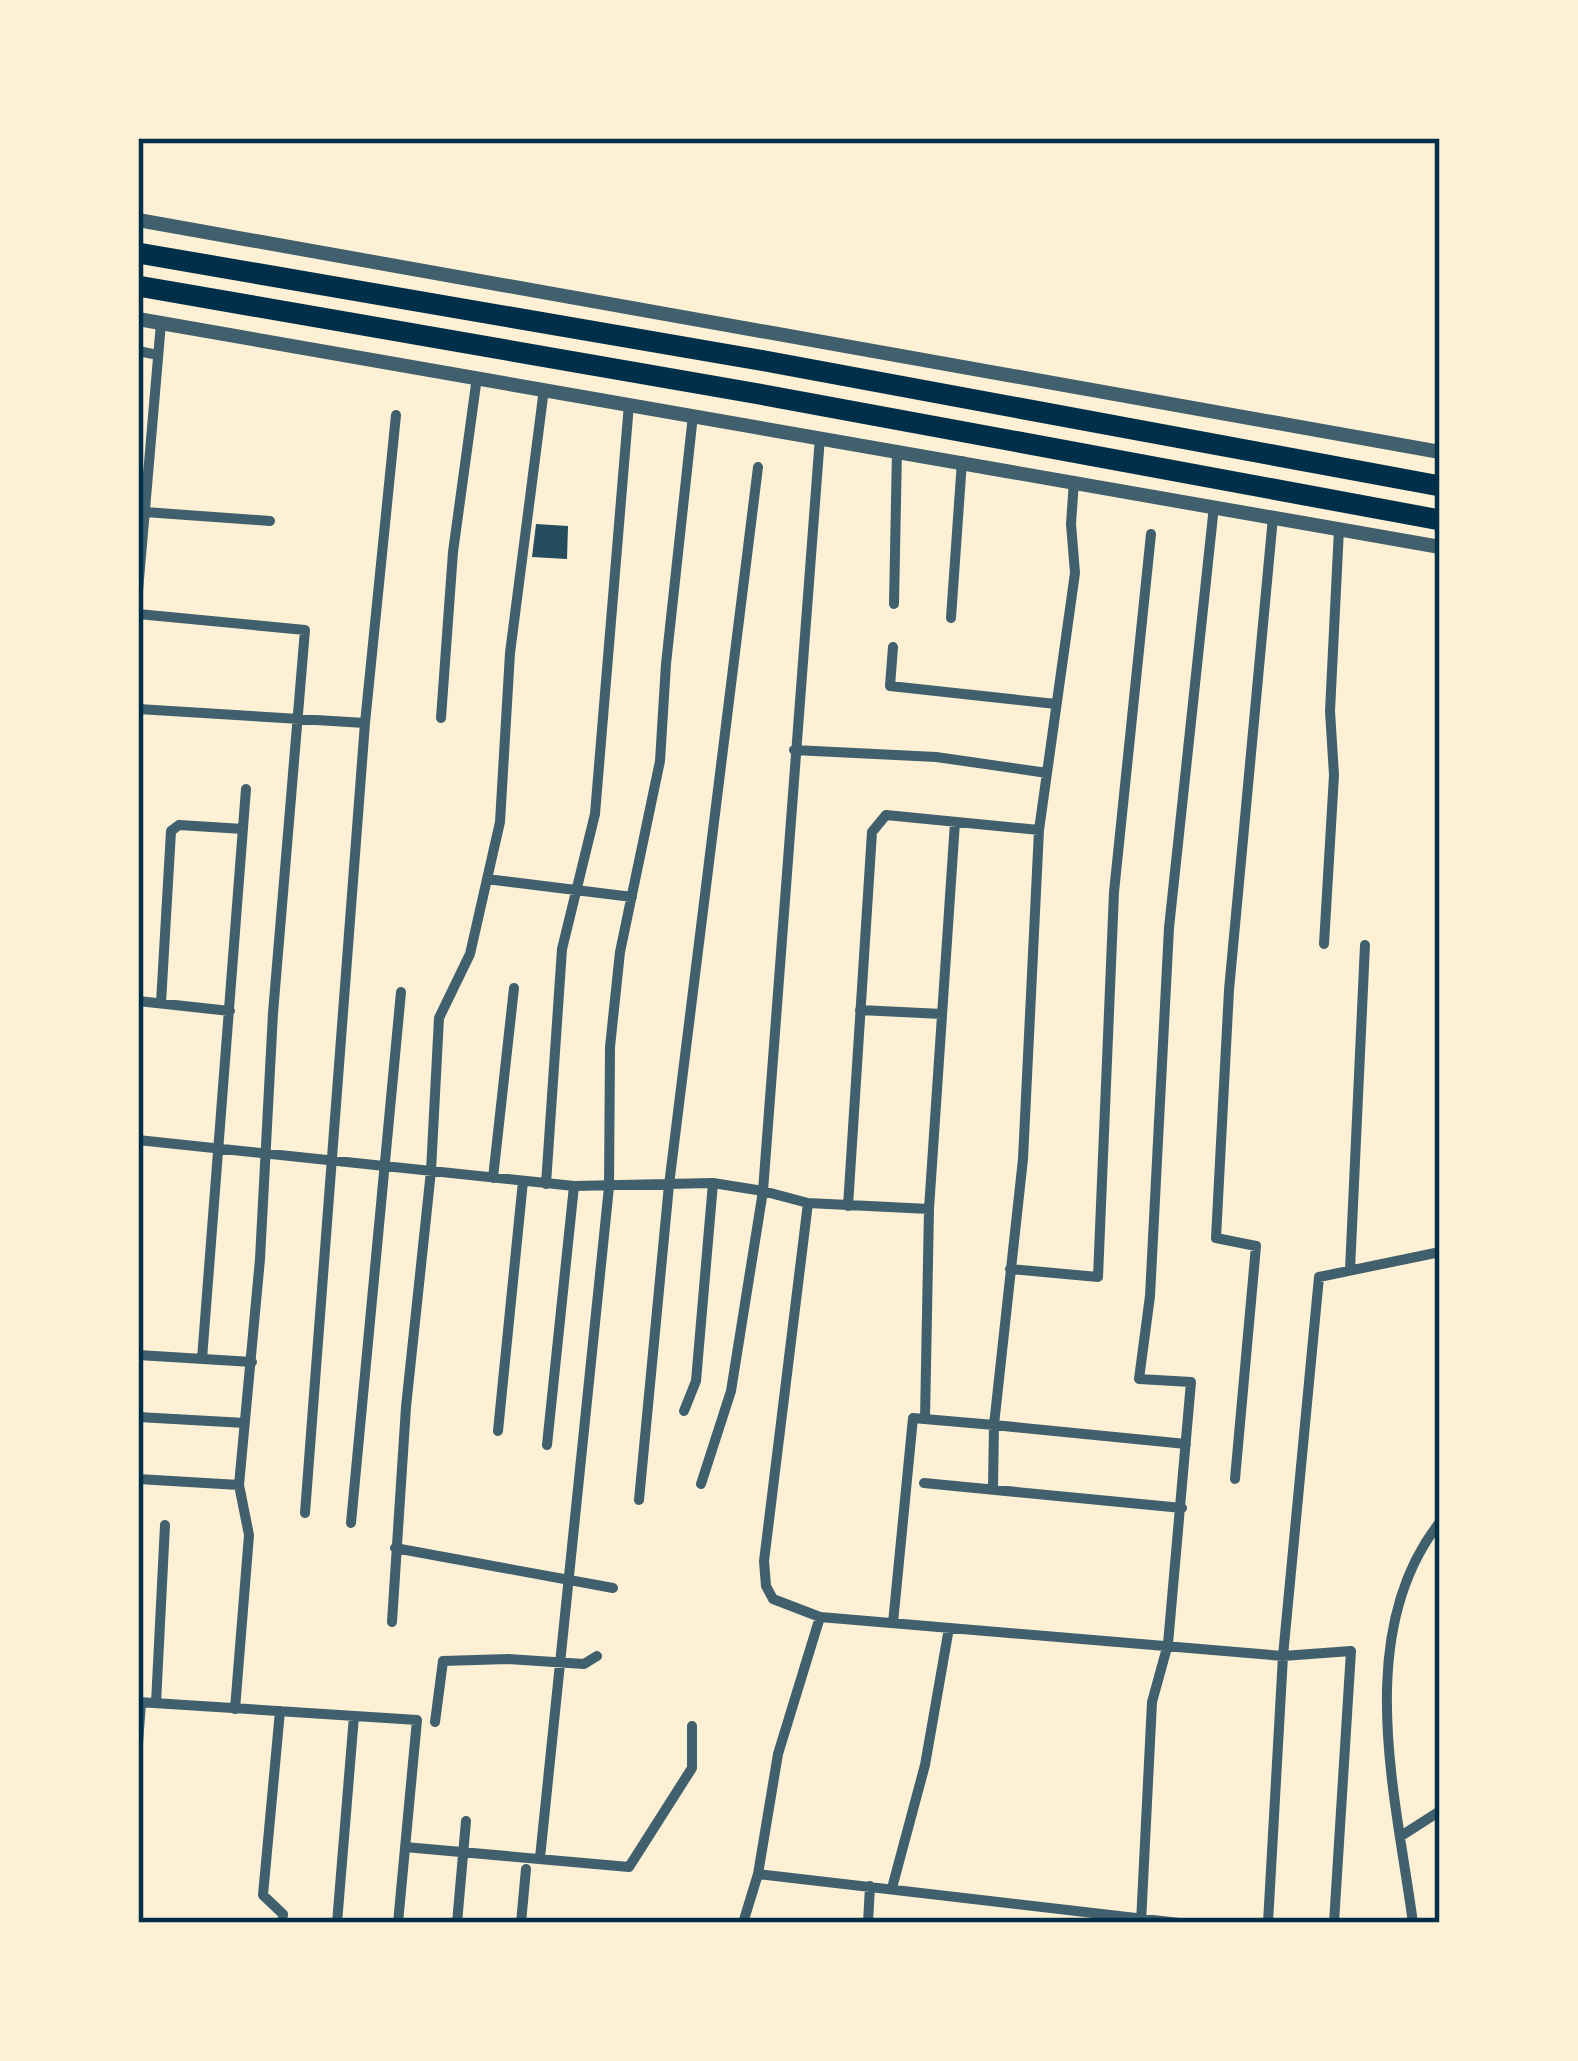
<svg xmlns="http://www.w3.org/2000/svg" width="1578" height="2061" font-family="Karla,sans-serif">
<style>
.building{fill:#264d5e}
.lines{fill:none;stroke-linecap:round;stroke-linejoin:round}
.minor{stroke:#3f606c;stroke-width:10}
.tertiary{stroke:#3f606c;stroke-width:14}
.motorway{stroke:#003049;stroke-width:21}
.neatline{fill:none;stroke:#003049;stroke-width:4.5}
</style>
<rect width="100%" height="100%" fill="#fdf0d5"/>
<path class="building" d="M536 524 568 526 567 559 532 557Z"/>
<g class="lines">
<path class="minor" d="M138 351 158 355
M145 512 270 521
M138 591 161 323
M894 604 897 450
M138 614 305 630 273 1013 260 1259 239 1485 249 1535 235 1709
M951 618 962 461
M893 647 890 686 1056 704
M138 709 365 723
M441 718 453 552 477 377
M794 750 936 757 1047 773
M487 879 632 897
M1324 944 1334 775 1330 711 1339 529
M138 1001 230 1011
M161 1003 171 831 179 825 243 829
M860 1010 942 1014
M138 1140 574 1186 713 1183 763 1191 808 1203 929 1209
M493 1178 514 988
M546 1184 562 949 595 814 629 404
M808 1203 764 1561 766 1586 773 1599 820 1617 1283 1656 1319 1277 1440 1252
M848 1206 872 832 886 815 1039 830
M1010 1269 1098 1277 1114 892 1151 534
M1350 1270 1365 945
M138 1355 252 1362
M202 1359 246 789
M684 1411 696 1381 713 1183
M138 1417 245 1423
M925 1419 929 1209 955 822
M498 1431 523 1181
M547 1445 574 1186
M138 1479 239 1485
M1235 1479 1256 1246 1216 1238 1229 990 1273 517
M924 1483 1182 1508
M701 1484 731 1391 763 1191 820 437
M993 1488 994 1425 1186 1444
M639 1500 669 1185 758 467
M305 1513 365 723 396 415
M351 1523 401 992
M395 1548 613 1588
M392 1622 406 1407 431 1171 439 1018 470 954 500 822 510 653 544 389
M893 1623 913 1418 994 1425 1023 1159 1039 830 1075 573 1071 524 1074 481
M138 1702 417 1720 398 1923
M156 1703 165 1525
M280 1711 263 1895 283 1914 282 1923
M435 1722 443 1661 508 1659 584 1664 597 1656
M138 1744 141 1703
M1401 1836 1440 1811
M405 1847 629 1867 692 1768V1726
M540 1858 609 1187 610 1047 620 952 660 761 666 664 693 415
M758 1874 1179 1923
M892 1888 925 1765 949 1628
M337 1923 354 1716
M457 1923 466 1821
M521 1923 526 1869
M743 1923 758 1874 778 1754 820 1617
M868 1923 870 1886
M1141 1923 1152 1702 1168 1644 1191 1382 1139 1379 1150 1296 1169 928 1214 506
M1268 1923 1283 1656 1351 1651 1334 1923
M1413 1923C1396 1796 1352 1633 1440 1522"/>
<path class="tertiary" d="M138 220 1440 452
M138 319 1440 547"/>
<path class="motorway" d="M138 253 765 361 1440 486
M138 286 759 394 1440 520"/>
</g>
<rect width="1578" height="2061" fill="none" stroke="#fdf0d5" stroke-width="282"/>
<rect x="141" y="141" width="1296" height="1779" class="neatline"/>
</svg>
